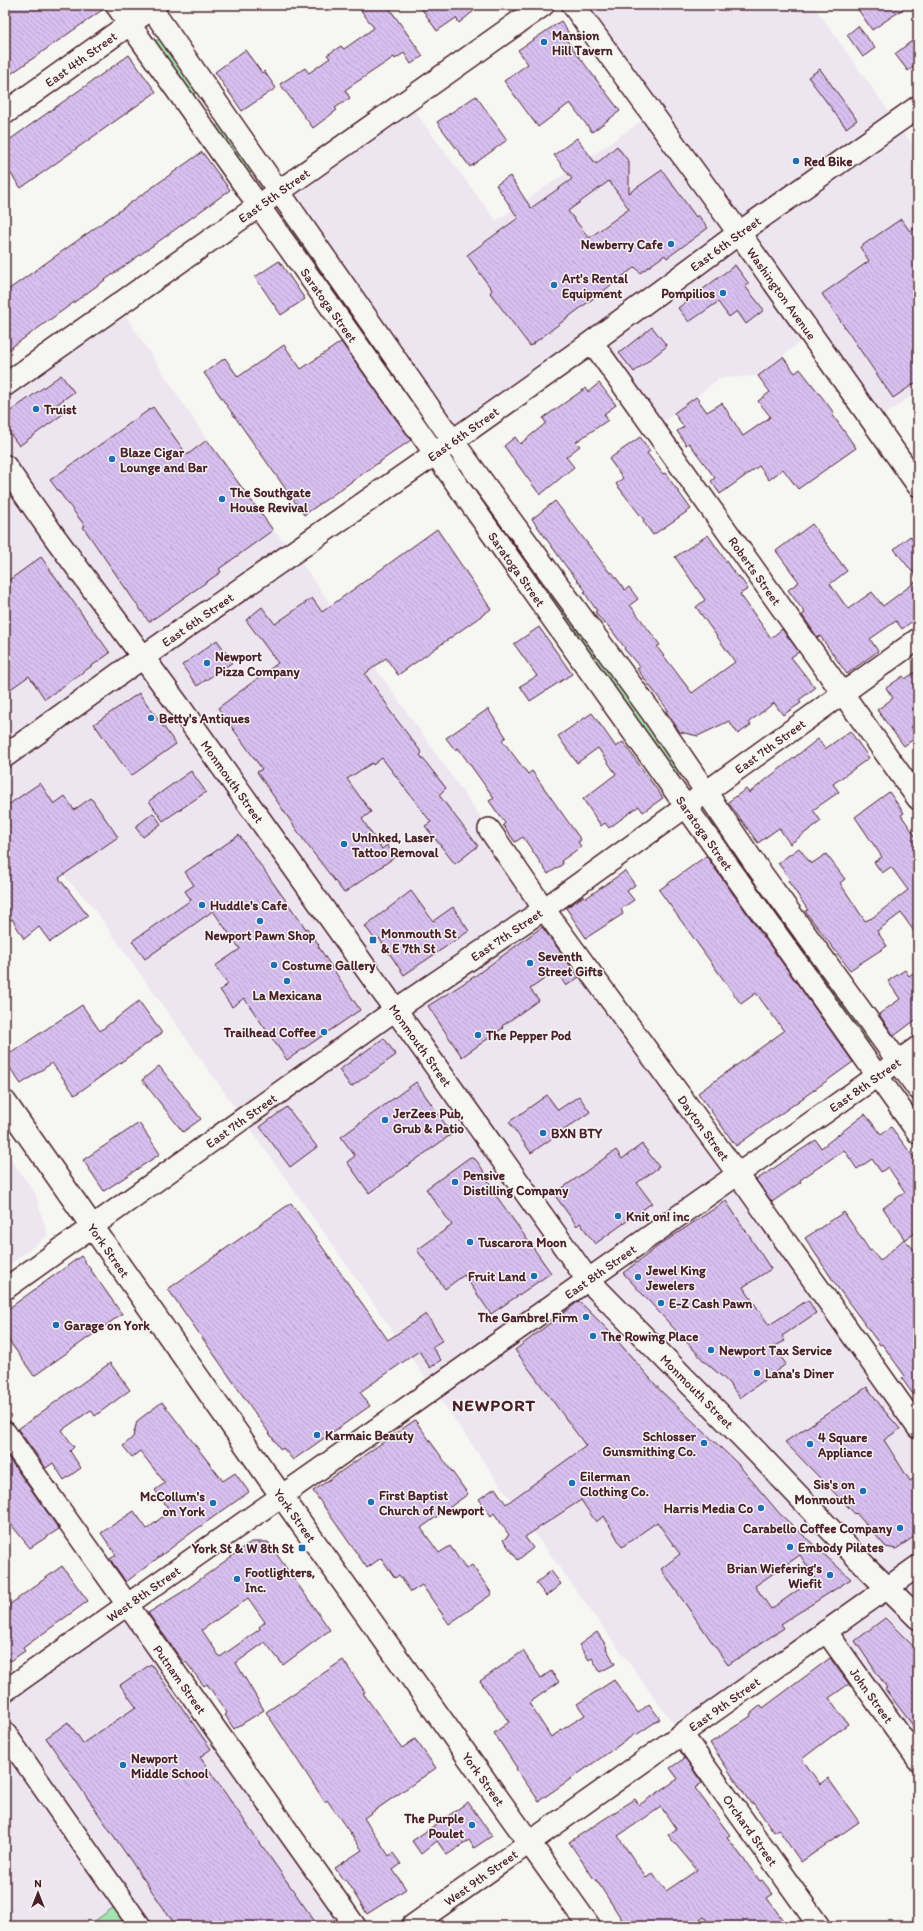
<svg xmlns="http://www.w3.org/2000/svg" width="923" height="1931" font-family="Itim,sans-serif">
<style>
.built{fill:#ede6f1}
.green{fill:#a3e5af;stroke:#76826d}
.building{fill:url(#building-back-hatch);stroke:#4a1f2b;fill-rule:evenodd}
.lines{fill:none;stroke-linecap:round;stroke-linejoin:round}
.street-casing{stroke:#4a1f2b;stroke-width:24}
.secondary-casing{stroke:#4a1f2b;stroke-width:25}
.primary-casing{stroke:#4a1f2b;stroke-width:25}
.street{stroke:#f6f6f2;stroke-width:21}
.secondary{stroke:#f6f6f2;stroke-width:22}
.primary{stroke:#f6f6f2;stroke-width:22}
.poi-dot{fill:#1f6fb2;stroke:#f6f6f2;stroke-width:1.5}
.labels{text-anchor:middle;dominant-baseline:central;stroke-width:3;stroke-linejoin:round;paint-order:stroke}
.poi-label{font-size:13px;font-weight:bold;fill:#4a1f2b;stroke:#f6f6f2;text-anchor:start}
.street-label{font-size:13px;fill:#4a1f2b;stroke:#f6f6f2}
.district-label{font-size:17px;font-weight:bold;letter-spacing:1px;fill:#4a1f2b;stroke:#f6f6f2}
</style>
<defs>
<pattern id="building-back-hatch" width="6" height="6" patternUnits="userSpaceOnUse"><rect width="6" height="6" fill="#d7bfef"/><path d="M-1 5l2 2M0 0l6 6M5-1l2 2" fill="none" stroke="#baa4cd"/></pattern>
</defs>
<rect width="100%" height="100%" fill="#f6f6f2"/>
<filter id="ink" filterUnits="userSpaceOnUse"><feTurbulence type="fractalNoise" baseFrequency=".025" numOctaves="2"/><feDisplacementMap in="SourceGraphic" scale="8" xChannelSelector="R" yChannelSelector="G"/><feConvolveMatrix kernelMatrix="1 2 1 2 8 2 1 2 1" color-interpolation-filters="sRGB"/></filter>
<g filter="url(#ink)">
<!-- built -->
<g class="built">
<polygon points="573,5 813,5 918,152 918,391 874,423 810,334 758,376 720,378 654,429 592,342 453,441 279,191 407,101 496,221 652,114"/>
<polygon points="125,315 207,440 273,530 294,552 489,829 918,1428 918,1760 826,1631 682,1734 669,1718 517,1509 325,1234 92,906 68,880 5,791 5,401"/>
<polygon points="5,1151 35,1193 48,1236 5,1268"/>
<polygon points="128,1603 355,1926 6,1926 5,1691"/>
</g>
<!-- green -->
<g class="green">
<polygon points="156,40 160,40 165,44 195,88 196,91 194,96 192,96 155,43"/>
<polygon points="218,125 222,126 252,171 251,173 247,173 215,127"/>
<polygon points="286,219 341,297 339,301 284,225 283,221"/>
<polygon points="462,467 645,719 681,773 681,775 676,775 459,470"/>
<polygon points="711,817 871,1040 871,1042 867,1043 862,1040 709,821"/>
<polygon points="114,1907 128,1926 88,1926"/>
</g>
<!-- building -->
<g class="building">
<polygon points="5,5 104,5 105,8 5,78"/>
<polygon points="357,5 387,5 423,56 411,64 404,53 395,59 394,57 345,90 350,98 335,108 337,110 313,128 280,84 305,68 309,73 330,58 327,55 341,46 344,49 374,28"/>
<polygon points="419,5 481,5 459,23 456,18 437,31"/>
<polygon points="855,5 909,5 872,30"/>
<polygon points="561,21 570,35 565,38 620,111 592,132 570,103 538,127 504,81 528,64 518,50"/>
<polygon points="858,26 875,48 863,57 847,35"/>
<polygon points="918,36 918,63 908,71 895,54"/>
<polygon points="245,50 262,73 264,71 276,88 242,111 215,72"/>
<polygon points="129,55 156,92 21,188 5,166 5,143"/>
<polygon points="820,69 857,120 846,128 808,77"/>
<polygon points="476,96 507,140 470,167 437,122"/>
<path d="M 577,138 L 596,164 L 617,146 L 629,162 L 629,193 L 662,170 L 696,217 L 698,215 L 708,228 L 667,258 L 665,255 L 640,273 L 635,267 L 530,346 L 490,293 L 492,290 L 467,255 L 518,218 L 496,185 L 510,176 L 531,208 L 572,179 L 554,155 ZM 609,181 L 629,209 L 589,238 L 568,211 Z"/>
<polygon points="202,152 230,190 5,352 5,292"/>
<polygon points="901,219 910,231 918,226 918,381 893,398 822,294 869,261 860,247"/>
<polygon points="279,261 305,299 281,315 255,277"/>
<polygon points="735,265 749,284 745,286 764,310 746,324 737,311 729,317 718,302 689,322 678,308"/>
<polygon points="652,327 667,346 634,372 619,353"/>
<polygon points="341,342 411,440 304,515 204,373 225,358 238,377 284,345 301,369"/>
<polygon points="783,357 795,373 800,369 825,401 834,413 832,414 856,448 798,489 783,469 769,480 759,466 720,494 711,481 715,478 689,443 686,445 677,431 684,427 674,413 696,397 707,412 722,403 743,436 769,418 770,416 758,401 770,392 758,376"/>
<polygon points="61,375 74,392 56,405 63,414 19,446 5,426 5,415"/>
<polygon points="599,383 616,405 604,414 608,420 576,442 580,446 566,457 574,467 540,495 504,446 515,437 520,444 546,423 543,418 586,388 588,392"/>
<polygon points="153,407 187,455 207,440 273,530 219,569 221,572 149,622 83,527 85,526 50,480"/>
<polygon points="640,437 650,451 647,453 663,474 665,473 691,509 653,535 643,521 644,520 616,484 623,478 609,459"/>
<polygon points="555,501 610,573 612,572 625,590 629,587 638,599 630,605 660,645 657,647 692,693 735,662 696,607 705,600 675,557 708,535 737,577 739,576 748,589 740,594 771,638 782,629 799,652 791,657 815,688 799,700 801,703 783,715 774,703 749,722 751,725 738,734 729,721 698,736 680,732 666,711 668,710 637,669 640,667 624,649 625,648 606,623 604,624 595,612 597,611 584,592 586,591 568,569 532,519"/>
<polygon points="812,524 847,571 830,584 848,609 872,592 883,606 918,580 918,617 902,629 896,621 870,639 878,651 847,674 820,636 818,638 802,615 805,613 788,590 799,582 776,551"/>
<polygon points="437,529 491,609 398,675 386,658 365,674 388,706 387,707 422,753 420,755 446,788 439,795 478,846 455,864 425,826 431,822 382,758 373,765 372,763 347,779 371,812 362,819 382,849 387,845 395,857 344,893 305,842 257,772 262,769 218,708 278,663 246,620 262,607 275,624 312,598 322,612"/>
<polygon points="910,536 918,546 918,579 894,549"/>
<polygon points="41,557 110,653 45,699 29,676 5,693 5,583"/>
<polygon points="539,627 572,674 530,701 520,686 537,676 514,644"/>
<polygon points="217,640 233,662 197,686 182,665"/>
<polygon points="918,670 918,722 911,727 918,736 904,746 877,710 893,698 886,688 903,676 905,679"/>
<polygon points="139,693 176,744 131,776 94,724"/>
<polygon points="488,709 506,737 502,740 528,774 532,771 581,840 578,842 581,847 561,861 563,864 548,874 523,837 515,842 503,825 505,823 489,801 494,798 458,748 455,750 446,738"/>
<polygon points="592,713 616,747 623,742 663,798 643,812 639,806 609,828 605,823 601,826 583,799 616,774 598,748 577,763 558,736"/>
<polygon points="850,731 869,758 833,784 839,792 813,810 821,821 790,844 779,828 758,843 728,802 746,789 749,793 818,739 825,749"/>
<polygon points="191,771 206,792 163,821 149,801"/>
<polygon points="40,783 54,804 65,796 74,810 91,798 118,837 59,878 88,916 50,942 39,927 24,939 12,919 5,923 5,807"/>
<polygon points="889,792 904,813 901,815 918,840 918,937 901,913 877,931 887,946 850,970 805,911 808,910 788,881 790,879 778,863 799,848 811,864 826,854 845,879 840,883 865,921 872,918 908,890 891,867 882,873 874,862 882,857 855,817"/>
<polygon points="153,813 161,824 143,837 135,827"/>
<polygon points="239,835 306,929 307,928 319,945 318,946 360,1010 287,1060 244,998 232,1007 220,990 228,984 215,966 240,949 213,911 145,959 132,941 191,900 185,891 194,885 185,872"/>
<polygon points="706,856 853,1062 736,1146 698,1093 784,1031 756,993 741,1004 659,890"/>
<polygon points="625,871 635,885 627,891 634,900 621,909 623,914 586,938 566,908 584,896 586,898"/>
<polygon points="411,891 433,921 453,907 469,931 404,975 379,938 376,941 365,926"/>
<polygon points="542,927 579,977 566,986 556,971 530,989 539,1000 502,1026 503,1028 462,1057 428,1006 472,978"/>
<polygon points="918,969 918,1018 894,1036 879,1014 900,999 888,981 905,970 909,976"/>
<polygon points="139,1001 162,1033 75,1095 52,1063 21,1084 5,1061 5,1057 82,1005 100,1031"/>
<polygon points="384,1038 396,1055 351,1087 339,1070"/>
<polygon points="159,1066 201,1119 183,1132 142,1080"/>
<polygon points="416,1082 452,1134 369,1193 347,1162 355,1156 341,1137"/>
<polygon points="547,1095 558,1110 579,1096 590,1112 531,1153 509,1122"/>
<polygon points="287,1107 317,1147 290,1167 260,1127"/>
<polygon points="865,1114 881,1134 891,1127 918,1163 918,1231 905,1240 883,1208 905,1192 888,1167 881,1172 872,1159 857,1169 844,1150 800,1180 801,1182 772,1202 756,1180 816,1140 821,1148"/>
<polygon points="139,1123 160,1154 104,1191 83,1160"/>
<polygon points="642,1144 659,1167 637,1183 652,1203 595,1244 580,1223 577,1226 554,1194 616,1150 622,1159"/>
<polygon points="470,1157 476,1160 483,1170 495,1194 551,1273 491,1314 464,1275 445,1289 417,1250 452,1225 426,1189"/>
<polygon points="726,1201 771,1269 743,1287 769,1325 808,1300 816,1313 782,1336 785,1341 773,1347 786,1364 740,1398 727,1381 704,1361 623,1273 661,1244"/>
<polygon points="291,1203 388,1340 426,1314 443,1340 432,1347 441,1360 430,1368 419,1351 360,1392 370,1406 293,1460 283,1448 281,1450 168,1289"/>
<polygon points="844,1212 870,1251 872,1250 880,1261 904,1239 918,1254 918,1401 902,1379 905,1376 882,1344 880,1345 838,1288 805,1238"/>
<polygon points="81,1256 122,1314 34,1376 5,1335 5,1311"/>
<path d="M 579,1301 L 609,1331 L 661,1391 L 737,1463 L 779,1513 L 851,1579 L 781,1624 L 784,1628 L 728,1665 L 661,1569 L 680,1554 L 657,1522 L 622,1547 L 604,1516 L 596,1522 L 581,1500 L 525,1537 L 533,1548 L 518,1560 L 503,1540 L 509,1535 L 494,1513 L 491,1516 L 479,1499 L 495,1488 L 506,1504 L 586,1446 L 515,1350 ZM 800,1555 L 815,1578 L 771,1609 L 755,1586 Z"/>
<polygon points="110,1363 130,1390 95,1416 91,1410 62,1430 74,1447 70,1451 81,1468 64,1480 53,1463 46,1468 18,1429"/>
<polygon points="867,1387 883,1409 900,1429 884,1440 910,1481 918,1475 918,1534 896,1549 886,1547 856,1513 855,1514 785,1442"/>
<polygon points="162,1402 223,1481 235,1473 249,1492 191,1533 126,1582 110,1559 116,1555 101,1533 134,1511 147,1529 170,1511 155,1490 165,1483 140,1451 132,1457 123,1446 133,1437 137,1421"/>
<polygon points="415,1420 468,1494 421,1528 439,1553 450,1546 466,1569 472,1565 492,1594 449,1624 422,1585 411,1592 399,1575 395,1578 381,1558 367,1568 313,1491"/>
<polygon points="5,1453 59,1529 30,1548 5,1517"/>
<path d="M 251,1542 L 268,1542 L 330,1630 L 283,1665 L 265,1642 L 236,1663 L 264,1710 L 234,1729 L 225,1715 L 227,1713 L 207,1684 L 204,1686 L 186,1662 L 184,1663 L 148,1613 L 187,1589 ZM 248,1598 L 265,1622 L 259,1627 L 260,1629 L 220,1657 L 202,1630 Z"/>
<polygon points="62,1566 88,1601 23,1648 25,1651 10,1661 5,1653 5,1608"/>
<polygon points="551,1571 561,1584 546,1596 536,1583"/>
<polygon points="885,1618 918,1651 918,1732 885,1689 887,1688 855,1641"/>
<polygon points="597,1632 607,1647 606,1648 615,1664 600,1672 592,1658 589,1660 579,1645"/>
<polygon points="523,1651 541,1678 551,1671 559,1682 529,1703 551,1737 585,1715 577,1704 614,1680 638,1713 649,1704 660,1719 636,1735 635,1734 539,1801 516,1769 517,1768 494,1733 509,1722 480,1681"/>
<polygon points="830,1658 849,1684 829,1698 848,1724 802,1759 820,1784 828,1778 859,1822 801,1862 778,1829 774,1832 753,1803 751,1804 710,1743 751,1716 750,1714 761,1705 763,1708"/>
<polygon points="343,1660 365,1692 363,1693 402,1748 415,1739 436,1768 364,1818 389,1856 393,1853 401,1864 393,1870 406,1889 367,1914 345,1879 343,1880 335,1868 362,1850 327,1800 325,1802 266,1712"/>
<polygon points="151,1664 211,1749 200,1757 318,1926 176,1926 46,1738 68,1722 83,1743 136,1707 120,1685"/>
<path d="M 685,1758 L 702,1783 L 695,1788 L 730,1835 L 727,1837 L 760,1881 L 762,1880 L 773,1894 L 767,1898 L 787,1926 L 711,1926 L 704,1917 L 692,1926 L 626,1926 L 595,1878 L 594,1879 L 569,1842 L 635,1799 L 639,1805 L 678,1779 L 670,1768 ZM 661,1807 L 676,1829 L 668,1835 L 697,1870 L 666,1891 L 653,1873 L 646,1878 L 618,1836 Z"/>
<polygon points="468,1802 492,1836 474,1848 469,1840 447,1855 437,1841 421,1854 412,1841"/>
</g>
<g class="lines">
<!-- street casing -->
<g class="street-casing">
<g id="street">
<path id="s1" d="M 116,5 L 918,1133"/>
<polyline points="149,5 453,441 652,713 760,871 918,1089"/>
<path id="s2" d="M 592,342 L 918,799"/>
<path id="s3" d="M 489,829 L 544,909 L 737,1173 L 918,1428"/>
<path id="s4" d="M 5,1289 L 395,1010 L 544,909 L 918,639"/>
<path id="s5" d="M 5,1432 L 355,1926"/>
<path id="s6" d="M 826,1631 L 918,1760"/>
<path id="s7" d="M 5,1691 L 918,1047"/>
<polyline points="5,1733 140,1926"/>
<path id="s8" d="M 682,1734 L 819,1926"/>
<path id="s9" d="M 412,1926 L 918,1566"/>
</g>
</g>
<!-- secondary casing -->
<g class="secondary-casing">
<g id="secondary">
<path id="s10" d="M 573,5 L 739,233 L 918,485"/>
<path id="s11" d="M 5,113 L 156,5"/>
<path id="s12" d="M 5,385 L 543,5"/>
<path id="s13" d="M 5,756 L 126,669 L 436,453 L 592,342 L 739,233 L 918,107"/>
</g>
</g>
<!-- primary casing -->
<g class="primary-casing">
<g id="primary">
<path id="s14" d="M 5,466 L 54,536 L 181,709 L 588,1280 L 752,1447 L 866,1567 L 918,1618"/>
<path id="s15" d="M 5,1102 L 268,1477 L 589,1926"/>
</g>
</g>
<!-- street -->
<use href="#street" class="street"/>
<!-- secondary -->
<use href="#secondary" class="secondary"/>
<!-- primary -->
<use href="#primary" class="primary"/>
</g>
</g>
<!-- markers -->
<g class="poi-dot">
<circle cx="544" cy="42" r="4"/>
<circle cx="796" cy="161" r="4"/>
<circle cx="671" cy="244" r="4"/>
<circle cx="554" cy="285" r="4"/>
<circle cx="723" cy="293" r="4"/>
<circle cx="36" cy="409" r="4"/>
<circle cx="112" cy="459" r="4"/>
<circle cx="222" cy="499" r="4"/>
<circle cx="207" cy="663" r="4"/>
<circle cx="151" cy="718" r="4"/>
<circle cx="344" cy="844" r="4"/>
<circle cx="202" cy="905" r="4"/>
<circle cx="260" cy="921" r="4"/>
<rect x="369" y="936" width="8" height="8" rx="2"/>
<circle cx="530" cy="963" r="4"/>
<circle cx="274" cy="965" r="4"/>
<circle cx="287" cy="981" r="4"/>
<circle cx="324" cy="1032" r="4"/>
<circle cx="478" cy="1035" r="4"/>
<circle cx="385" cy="1120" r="4"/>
<circle cx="543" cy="1133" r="4"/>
<circle cx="455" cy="1182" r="4"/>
<circle cx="618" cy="1216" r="4"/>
<circle cx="470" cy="1242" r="4"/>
<circle cx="534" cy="1276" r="4"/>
<circle cx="638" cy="1277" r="4"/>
<circle cx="661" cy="1303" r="4"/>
<circle cx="586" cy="1317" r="4"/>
<circle cx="56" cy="1325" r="4"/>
<circle cx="593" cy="1336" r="4"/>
<circle cx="711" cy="1350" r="4"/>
<circle cx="757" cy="1373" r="4"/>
<circle cx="317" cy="1435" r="4"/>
<circle cx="704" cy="1443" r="4"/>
<circle cx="810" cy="1444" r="4"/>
<circle cx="572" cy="1483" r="4"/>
<circle cx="863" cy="1491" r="4"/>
<circle cx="371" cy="1502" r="4"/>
<circle cx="213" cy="1503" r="4"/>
<circle cx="761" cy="1508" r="4"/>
<circle cx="900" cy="1528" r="4"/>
<circle cx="790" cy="1547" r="4"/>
<rect x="298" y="1544" width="8" height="8" rx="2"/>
<circle cx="830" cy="1575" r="4"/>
<circle cx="237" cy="1579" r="4"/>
<circle cx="123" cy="1765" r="4"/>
<circle cx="472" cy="1825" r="4"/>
</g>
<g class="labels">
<!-- poi labels -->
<g class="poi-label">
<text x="552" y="35">Mansion<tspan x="552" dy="15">Hill Tavern</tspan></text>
<text x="804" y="161">Red Bike</text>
<text x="663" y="244" text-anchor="end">Newberry Cafe</text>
<text x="562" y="278">Art's Rental<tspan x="562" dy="15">Equipment</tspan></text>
<text x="715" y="293" text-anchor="end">Pompilios</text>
<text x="44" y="409">Truist</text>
<text x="120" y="452">Blaze Cigar<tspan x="120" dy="15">Lounge and Bar</tspan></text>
<text x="230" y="492">The Southgate<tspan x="230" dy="15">House Revival</tspan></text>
<text x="215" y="656">Newport<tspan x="215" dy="15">Pizza Company</tspan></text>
<text x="159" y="718">Betty's Antiques</text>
<text x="352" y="837">UnInked, Laser<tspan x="352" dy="15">Tattoo Removal</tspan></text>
<text x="210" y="905">Huddle's Cafe</text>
<text x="381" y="933">Monmouth St<tspan x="381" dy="15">&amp; E 7th St</tspan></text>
<text x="260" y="935" text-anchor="middle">Newport Pawn Shop</text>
<text x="538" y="956">Seventh<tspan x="538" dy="15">Street Gifts</tspan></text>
<text x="282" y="965">Costume Gallery</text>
<text x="287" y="995" text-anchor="middle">La Mexicana</text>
<text x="316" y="1032" text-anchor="end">Trailhead Coffee</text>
<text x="486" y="1035">The Pepper Pod</text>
<text x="393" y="1113">JerZees Pub,<tspan x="393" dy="15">Grub &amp; Patio</tspan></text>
<text x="551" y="1133">BXN BTY</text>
<text x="463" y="1175">Pensive<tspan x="463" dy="15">Distilling Company</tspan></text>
<text x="626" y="1216">Knit on! inc</text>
<text x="478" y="1242">Tuscarora Moon</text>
<text x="646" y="1270">Jewel King<tspan x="646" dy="15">Jewelers</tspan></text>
<text x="526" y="1276" text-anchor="end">Fruit Land</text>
<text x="669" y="1303">E-Z Cash Pawn</text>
<text x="578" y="1317" text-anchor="end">The Gambrel Firm</text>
<text x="64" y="1325">Garage on York</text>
<text x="601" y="1336">The Rowing Place</text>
<text x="719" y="1350">Newport Tax Service</text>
<text x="765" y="1373">Lana's Diner</text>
<text x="325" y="1435">Karmaic Beauty</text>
<text x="696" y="1436" text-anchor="end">Schlosser<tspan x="696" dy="15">Gunsmithing Co.</tspan></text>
<text x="818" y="1437">4 Square<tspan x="818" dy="15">Appliance</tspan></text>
<text x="580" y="1476">Eilerman<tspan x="580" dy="15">Clothing Co.</tspan></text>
<text x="855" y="1484" text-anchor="end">Sis's on<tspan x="855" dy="15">Monmouth</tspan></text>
<text x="379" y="1495">First Baptist<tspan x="379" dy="15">Church of Newport</tspan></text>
<text x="205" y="1496" text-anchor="end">McCollum's<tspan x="205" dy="15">on York</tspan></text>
<text x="753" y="1508" text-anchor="end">Harris Media Co</text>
<text x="892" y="1528" text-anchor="end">Carabello Coffee Company</text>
<text x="798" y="1547">Embody Pilates</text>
<text x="294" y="1548" text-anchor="end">York St &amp; W 8th St</text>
<text x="822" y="1568" text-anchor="end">Brian Wiefering's<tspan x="822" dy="15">Wiefit</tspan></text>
<text x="245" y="1572">Footlighters,<tspan x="245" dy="15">Inc.</tspan></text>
<text x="131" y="1758">Newport<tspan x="131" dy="15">Middle School</tspan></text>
<text x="464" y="1818" text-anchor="end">The Purple<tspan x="464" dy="15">Poulet</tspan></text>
</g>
<!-- street labels -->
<g class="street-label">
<text stroke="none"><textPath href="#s11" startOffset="93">East 4th Street</textPath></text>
<text stroke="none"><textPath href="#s12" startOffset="329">East 5th Street</textPath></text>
<text stroke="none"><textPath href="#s13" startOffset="884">East 6th Street</textPath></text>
<text stroke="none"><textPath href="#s10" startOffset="356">Washington Avenue</textPath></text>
<text stroke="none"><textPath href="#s1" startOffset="368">Saratoga Street</textPath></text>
<text stroke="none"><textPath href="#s13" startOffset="560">East 6th Street</textPath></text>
<text stroke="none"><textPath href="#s1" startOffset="692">Saratoga Street</textPath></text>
<text stroke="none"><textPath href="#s2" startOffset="281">Roberts Street</textPath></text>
<text stroke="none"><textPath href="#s13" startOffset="236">East 6th Street</textPath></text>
<text stroke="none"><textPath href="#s4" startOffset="938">East 7th Street</textPath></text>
<text stroke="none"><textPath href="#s14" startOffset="389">Monmouth Street</textPath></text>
<text stroke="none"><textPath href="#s1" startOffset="1016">Saratoga Street</textPath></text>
<text stroke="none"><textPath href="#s4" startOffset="614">East 7th Street</textPath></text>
<text stroke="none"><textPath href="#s14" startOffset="713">Monmouth Street</textPath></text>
<text stroke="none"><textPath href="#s7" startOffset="1052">East 8th Street</textPath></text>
<text stroke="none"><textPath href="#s4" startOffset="290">East 7th Street</textPath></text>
<text stroke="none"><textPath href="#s3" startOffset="368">Dayton Street</textPath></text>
<text stroke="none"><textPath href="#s15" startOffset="181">York Street</textPath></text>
<text stroke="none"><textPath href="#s7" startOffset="728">East 8th Street</textPath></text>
<text stroke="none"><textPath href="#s14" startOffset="1157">Monmouth Street</textPath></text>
<text stroke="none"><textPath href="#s15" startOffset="505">York Street</textPath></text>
<text stroke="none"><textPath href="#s7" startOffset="169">West 8th Street</textPath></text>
<text stroke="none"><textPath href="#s5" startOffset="303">Putnam Street</textPath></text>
<text stroke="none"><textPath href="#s6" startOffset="79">John Street</textPath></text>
<text stroke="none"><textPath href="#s9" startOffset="383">East 9th Street</textPath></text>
<text stroke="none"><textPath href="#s15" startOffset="829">York Street</textPath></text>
<text stroke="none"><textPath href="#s8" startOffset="118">Orchard Street</textPath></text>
<text stroke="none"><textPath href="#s9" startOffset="84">West 9th Street</textPath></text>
</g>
<!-- district labels -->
<g class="district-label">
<text x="494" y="1405">NEWPORT</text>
</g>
</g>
<!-- margin -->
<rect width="923" height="1931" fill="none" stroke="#f6f6f2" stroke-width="20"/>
<rect x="10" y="10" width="903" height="1911" fill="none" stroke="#4a1f2b" stroke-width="1.5" filter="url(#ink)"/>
<!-- north arrow -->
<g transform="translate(38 1893)" stroke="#f6f6f2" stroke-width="3" paint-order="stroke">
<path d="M0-3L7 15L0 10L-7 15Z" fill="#4a1f2b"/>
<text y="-6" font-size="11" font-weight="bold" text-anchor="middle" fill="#4a1f2b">N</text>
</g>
</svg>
